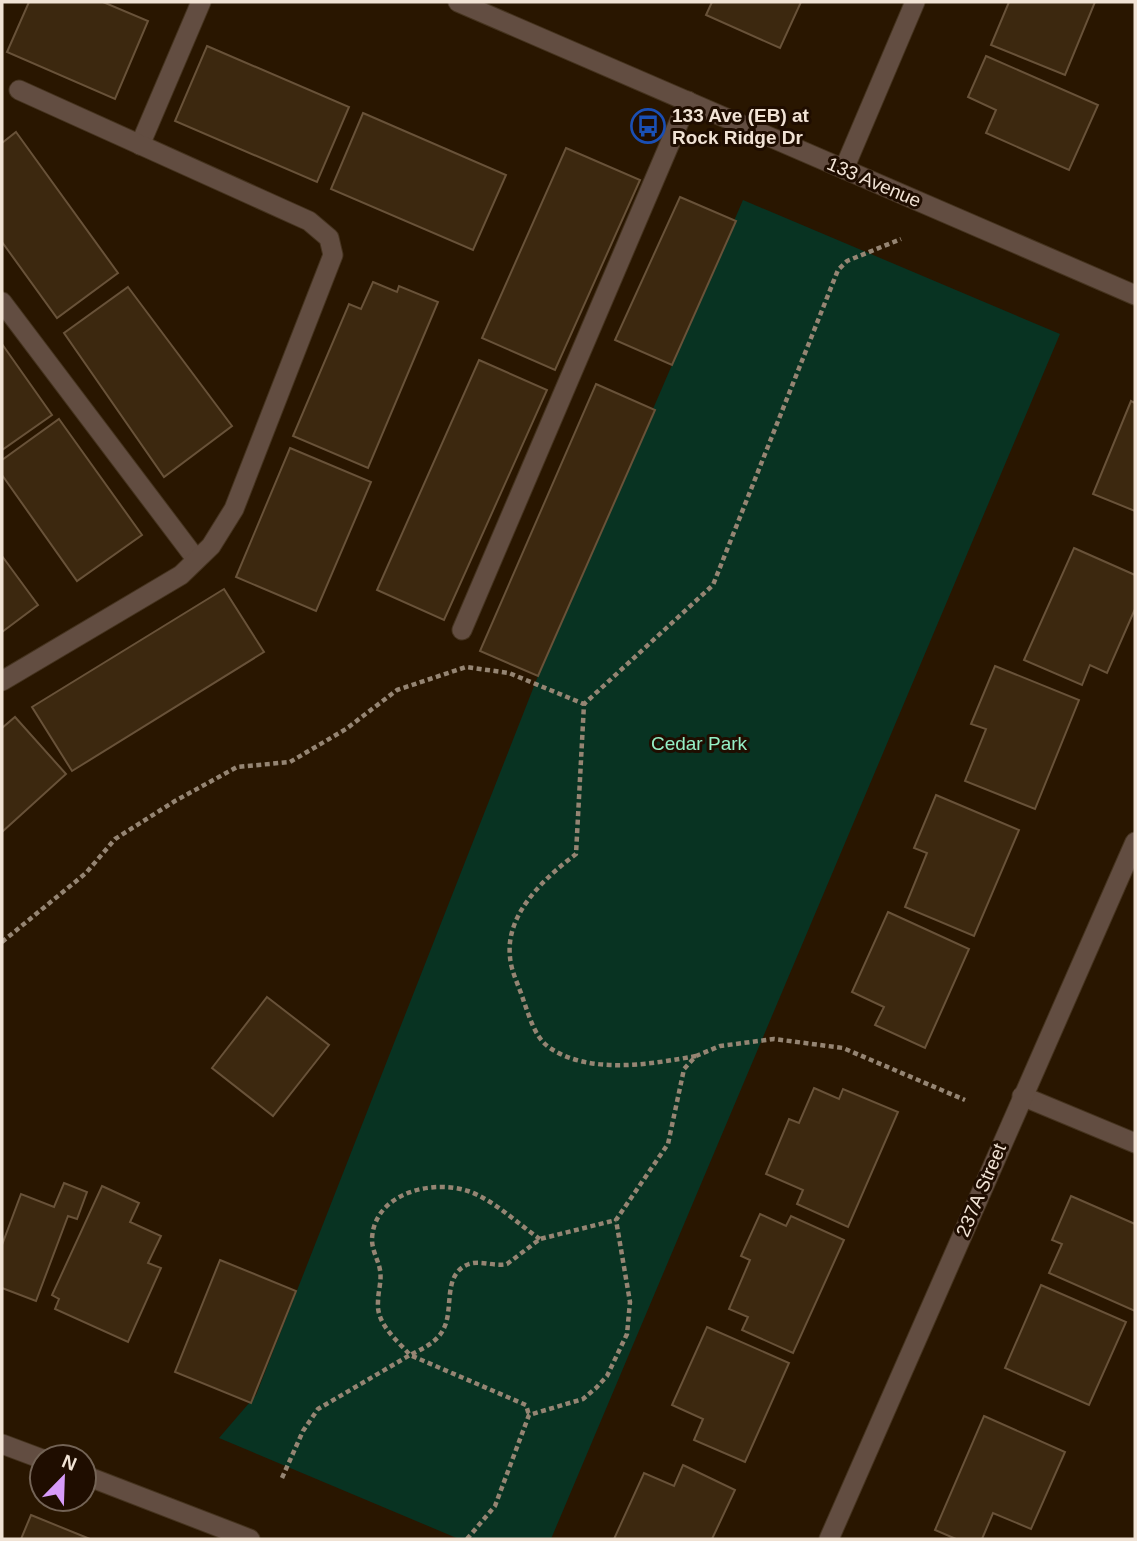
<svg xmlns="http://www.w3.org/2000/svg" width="1137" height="1541" font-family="Arial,sans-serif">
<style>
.green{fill:#083322}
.building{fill:#3c280f;stroke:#685239;stroke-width:2}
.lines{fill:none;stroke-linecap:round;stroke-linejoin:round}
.service-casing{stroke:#45331e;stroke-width:21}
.minor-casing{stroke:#45331e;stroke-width:21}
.tertiary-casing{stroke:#45331e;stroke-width:21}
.path{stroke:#958573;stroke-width:4.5;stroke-dasharray:5 3.5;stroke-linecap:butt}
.service{stroke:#624d41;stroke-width:19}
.minor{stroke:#624d41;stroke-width:19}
.tertiary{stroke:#624d41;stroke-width:19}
.labels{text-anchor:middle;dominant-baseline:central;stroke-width:6;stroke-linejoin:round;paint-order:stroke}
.poi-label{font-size:19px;font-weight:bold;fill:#f1e3d5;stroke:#1f0d00;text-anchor:start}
.street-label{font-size:19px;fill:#f1e3d5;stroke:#1f0d00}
.park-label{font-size:19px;fill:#95f0c6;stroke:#1f0d00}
</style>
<rect width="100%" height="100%" fill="#291600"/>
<!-- green -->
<polygon class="green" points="743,200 1060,334 551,1539 459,1539 219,1438 256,1395 538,676"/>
<!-- building -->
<g class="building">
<polygon points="29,2 103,2 148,21 115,99 7,52"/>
<polygon points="712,2 801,2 780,48 706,15"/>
<polygon points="1009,2 1095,2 1065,75 991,45"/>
<polygon points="207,46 349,107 317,182 175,121"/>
<polygon points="986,56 1098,105 1069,170 986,133 996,110 968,97"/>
<polygon points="363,113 506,175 473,250 331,189"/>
<polygon points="16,132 118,273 57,318 2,242 2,143"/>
<polygon points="566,148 640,180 555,370 482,338"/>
<polygon points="680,197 736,221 672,365 615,340"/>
<polygon points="373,282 397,292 399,286 438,302 368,468 293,436 349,304 361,309"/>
<polygon points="128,287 232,426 164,477 64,333"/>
<polygon points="2,344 52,415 2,450"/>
<polygon points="479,360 547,390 444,620 377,590"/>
<polygon points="596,384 655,410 538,676 480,651"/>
<polygon points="1131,401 1135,403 1135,511 1093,494"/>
<polygon points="59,419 142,535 77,581 2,475 2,460"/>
<polygon points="290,448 371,482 316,611 236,577"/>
<polygon points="1074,548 1135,575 1135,609 1107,673 1090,665 1082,685 1024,660"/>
<polygon points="2,556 38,605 2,632"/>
<polygon points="224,589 264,652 72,771 32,707"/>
<polygon points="995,666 1079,700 1035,809 965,781 986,729 971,724"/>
<polygon points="15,717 66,774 2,832 2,728"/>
<polygon points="936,795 1019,830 974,936 905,907 927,853 914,848"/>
<polygon points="888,912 969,949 925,1048 875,1025 884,1007 852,992"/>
<polygon points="267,997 329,1045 273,1116 212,1068"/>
<polygon points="814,1088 839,1099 843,1089 898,1112 848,1227 797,1204 803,1190 766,1174 789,1119 799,1123"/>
<polygon points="64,1183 87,1192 77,1219 68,1216 36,1301 2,1288 2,1245 21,1194 54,1207"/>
<polygon points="102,1186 139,1203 130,1222 161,1236 148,1263 161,1268 128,1342 55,1309 59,1299 52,1295"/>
<polygon points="1071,1196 1135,1224 1135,1311 1049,1273 1062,1244 1052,1240"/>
<polygon points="760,1214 786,1226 791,1216 844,1240 793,1353 742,1330 748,1317 729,1309 750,1260 741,1256"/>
<polygon points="220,1260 296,1291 251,1403 175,1372"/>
<polygon points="1041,1285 1126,1322 1089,1405 1005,1368"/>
<polygon points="707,1327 789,1363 745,1462 694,1440 703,1419 672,1405"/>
<polygon points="984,1416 1065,1452 1031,1529 993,1513 982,1539 956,1539 935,1530"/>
<polygon points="683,1465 735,1490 712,1539 614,1539 644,1473 674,1486"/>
<polygon points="31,1515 90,1539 21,1539"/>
</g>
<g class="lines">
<!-- service casing -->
<g class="service-casing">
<g id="service">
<polyline points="140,145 201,2"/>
<polyline points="2,302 196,559"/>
<polyline points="462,630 688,101"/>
<polyline points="2,681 181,575 211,546 234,509 333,255 329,238 309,221 19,90"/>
</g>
</g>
<!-- minor casing -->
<g class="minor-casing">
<g id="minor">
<polyline points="844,169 915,2"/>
<polyline points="1022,1096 1135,1143"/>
<polyline points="2,1444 42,1459"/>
<polyline points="84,1475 250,1539"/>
<polyline points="829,1539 1135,842"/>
</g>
</g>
<!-- tertiary casing -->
<g class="tertiary-casing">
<polyline id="tertiary" points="458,2 1135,295"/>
</g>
<!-- path -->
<g class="path">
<polyline points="2,942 86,873 115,839 175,801 237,767 290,762 346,729 397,690 466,667 509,673 584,704"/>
<path d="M 696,1056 C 652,1064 590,1075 550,1048 C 535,1038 530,1018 524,1002 C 520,988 511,972 510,957 C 505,913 546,877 576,854 L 584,704 L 713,585 L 838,270 L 847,261 L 901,239"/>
<path d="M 540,1239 C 518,1224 494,1200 468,1191 C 432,1179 374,1193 372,1239 C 372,1251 378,1259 380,1270 C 382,1281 378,1291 378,1302 C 376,1324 397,1340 410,1355 C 422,1349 438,1342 444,1328 C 454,1308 442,1274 469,1264 C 481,1260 495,1267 507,1264 L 540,1239 L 616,1220"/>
<polyline points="282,1478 303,1431 318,1409 410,1355 526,1405 529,1415"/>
<polyline points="467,1539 495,1506 529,1415 583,1399 596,1388 607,1376 627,1334 630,1302 616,1220 668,1144 684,1069 696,1056 720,1046 774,1039 843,1048 965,1100"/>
</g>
<!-- service -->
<use href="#service" class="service"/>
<!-- minor -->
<use href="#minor" class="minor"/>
<!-- tertiary -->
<use href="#tertiary" class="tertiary"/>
</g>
<!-- icons -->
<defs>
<g id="bus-ring" transform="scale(1.75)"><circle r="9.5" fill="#1f0d00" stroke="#1a4fb4" stroke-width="1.5"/><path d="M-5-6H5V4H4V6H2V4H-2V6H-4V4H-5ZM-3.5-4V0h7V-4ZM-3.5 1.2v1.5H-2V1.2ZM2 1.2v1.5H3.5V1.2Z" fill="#1a4fb4"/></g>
</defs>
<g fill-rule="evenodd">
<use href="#bus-ring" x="648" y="126"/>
</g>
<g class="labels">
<!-- poi labels -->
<g class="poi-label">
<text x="672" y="115">133 Ave (EB) at<tspan x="672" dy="22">Rock Ridge Dr</tspan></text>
</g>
<!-- street labels -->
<g class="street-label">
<text transform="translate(874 182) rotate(23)">133 Avenue</text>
<text transform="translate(981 1190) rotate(-67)">237A Street</text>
</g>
<!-- park labels -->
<g class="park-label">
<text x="699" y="743">Cedar Park</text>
</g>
</g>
<!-- border -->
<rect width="1137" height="1541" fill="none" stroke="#f1e3d5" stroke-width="7"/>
<!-- north arrow -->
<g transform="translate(63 1478) rotate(23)"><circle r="33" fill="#1f0d00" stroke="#736355" stroke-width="2"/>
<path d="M0-5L12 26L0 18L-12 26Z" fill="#d79bf9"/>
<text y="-10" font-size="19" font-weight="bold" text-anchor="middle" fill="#f1e3d5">N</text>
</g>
</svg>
